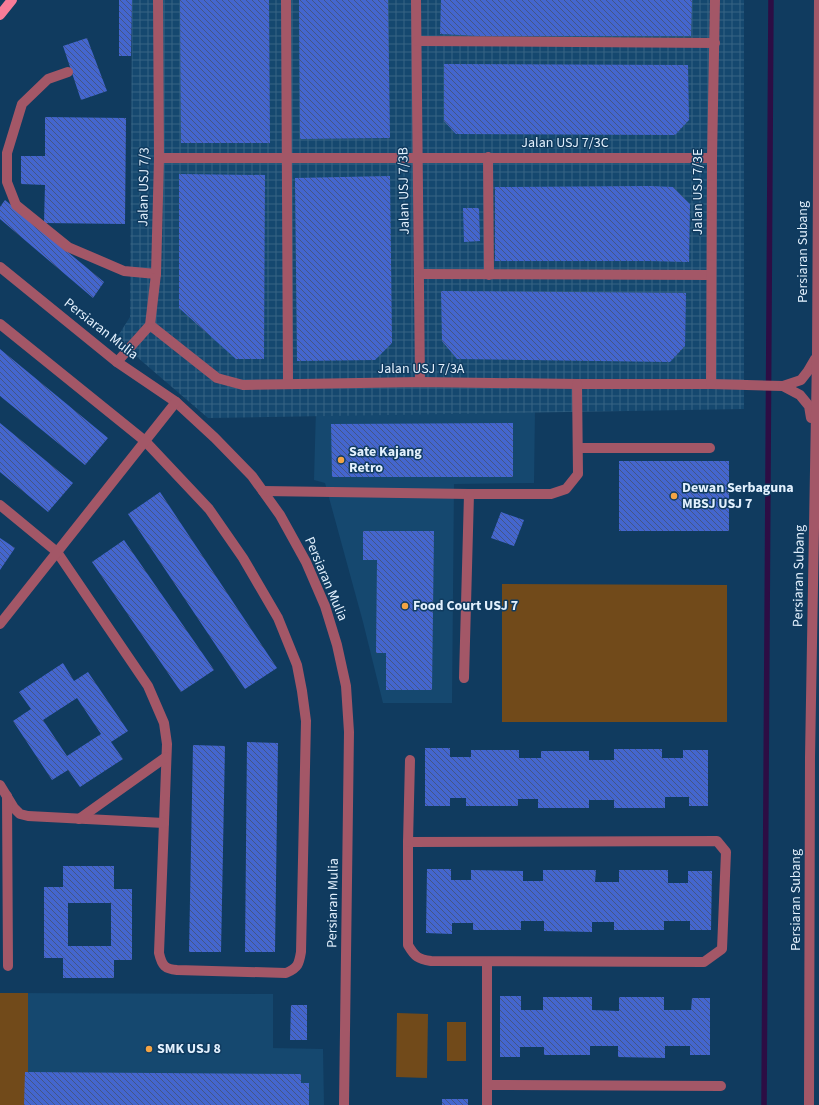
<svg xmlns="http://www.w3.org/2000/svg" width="819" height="1105" font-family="'Source Sans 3',sans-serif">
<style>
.built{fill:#15486f}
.industrial{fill:url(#industrial-grid)}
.grass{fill:#714a1a}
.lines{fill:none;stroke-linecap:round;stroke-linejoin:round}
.stream{stroke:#2d0d44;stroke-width:5.5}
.building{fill:url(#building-back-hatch);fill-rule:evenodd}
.minor{stroke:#a35767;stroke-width:10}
.major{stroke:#f87c98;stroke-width:10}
.poi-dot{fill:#f4a444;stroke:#103b5f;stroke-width:1.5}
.labels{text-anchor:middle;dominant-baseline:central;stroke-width:3;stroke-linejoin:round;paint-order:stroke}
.street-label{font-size:14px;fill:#e2f0fd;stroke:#103b5f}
.poi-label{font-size:14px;font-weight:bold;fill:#e2f0fd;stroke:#103b5f;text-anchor:start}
</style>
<defs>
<pattern id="industrial-grid" width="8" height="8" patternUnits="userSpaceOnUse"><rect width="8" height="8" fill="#15486f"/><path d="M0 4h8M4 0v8" fill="none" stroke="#376384"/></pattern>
<pattern id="building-back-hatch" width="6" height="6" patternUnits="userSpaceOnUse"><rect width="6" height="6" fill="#4466ce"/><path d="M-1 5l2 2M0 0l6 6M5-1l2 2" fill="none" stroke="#445686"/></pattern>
</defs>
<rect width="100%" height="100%" fill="#103b5f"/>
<!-- built -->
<g class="built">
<polygon points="316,408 535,408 534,483 454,484 452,703 383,703 363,622 325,483 314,480"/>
<polygon points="0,993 273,994 273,1048 323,1049 324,1105 0,1105"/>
</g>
<!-- industrial -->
<polygon class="industrial" points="132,0 744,0 744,409 208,418 116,339 130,317"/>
<!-- grass -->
<g class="grass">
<polygon points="502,584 727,585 727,722 502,722"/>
<rect x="0" y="993" width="28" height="112"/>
<polygon points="397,1013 428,1014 427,1078 396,1077"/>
<rect x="447" y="1022" width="19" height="39"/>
</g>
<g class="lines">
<!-- stream -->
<polyline class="stream" points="764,1105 771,0"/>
</g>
<!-- building -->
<g class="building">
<polygon points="119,0 132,0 131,56 119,56"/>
<polygon points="180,0 269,0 270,143 181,143"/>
<polygon points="299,0 388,0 390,138 300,139"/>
<polygon points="441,0 692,0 691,36 480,36 440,34"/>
<polygon points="87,38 107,91 81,100 63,46"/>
<polygon points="444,64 688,65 689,120 675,135 456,134 444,121"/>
<polygon points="45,117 126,118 125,224 44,223 45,185 21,184 21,156 45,156"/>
<polygon points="179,174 265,175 264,359 236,359 179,308"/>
<polygon points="390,176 392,343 375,360 297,361 295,178"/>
<polygon points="650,186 673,187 690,204 689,262 650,261 495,261 495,187"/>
<polygon points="5,200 104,282 93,298 0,219 0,207"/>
<polygon points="463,208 479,208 480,241 464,242"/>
<polygon points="441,291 686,293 685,346 670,362 457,359 442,341"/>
<polygon points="0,349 108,438 85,465 0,396"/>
<polygon points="0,423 73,483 48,512 0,472"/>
<polygon points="513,423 513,477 332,477 331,424"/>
<rect x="619" y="461" width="110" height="70"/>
<polygon points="160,492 277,668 245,689 128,514"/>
<polygon points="501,512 524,520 514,546 491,538"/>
<polygon points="363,531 434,531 432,690 386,690 386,653 376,653 377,560 363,560"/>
<polygon points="0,538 15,548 0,570"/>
<polygon points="124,540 214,670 181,692 92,562"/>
<path d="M 63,663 L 74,681 L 88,672 L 128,731 L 111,742 L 123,759 L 80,787 L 68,770 L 52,780 L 13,721 L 31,709 L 19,692 ZM 77,698 L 101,734 L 67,756 L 43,720 Z"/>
<polygon points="247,742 278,743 275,952 245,952"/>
<polygon points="193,745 225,746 221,952 189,952"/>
<polygon points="425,748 450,748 450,757 471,757 471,750 519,750 519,758 541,758 541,751 589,751 589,760 614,760 614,749 662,749 662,758 683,758 683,750 708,750 708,806 689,806 689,797 665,797 665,808 614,808 614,800 589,800 589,808 538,808 538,799 518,799 518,806 466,806 466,798 450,798 450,806 425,806"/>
<path d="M 63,866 L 114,866 L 114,889 L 132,889 L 132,960 L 114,960 L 114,978 L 63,978 L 63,958 L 44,958 L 44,887 L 63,887 ZM 68,903 L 111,903 L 111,946 L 68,946 Z"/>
<polygon points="427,869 451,869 451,880 471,880 471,870 523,871 523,881 543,881 543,870 596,870 595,882 619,882 619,870 668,870 668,883 688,883 688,871 712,871 711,930 690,930 690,921 664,921 664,930 614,930 614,922 592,922 592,932 544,931 544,921 521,921 521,930 473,930 473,923 452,923 452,934 426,933"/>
<polygon points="500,996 521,996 521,1010 543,1010 543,997 592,997 592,1010 619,1011 619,997 664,997 664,1010 691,1010 692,998 710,998 710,1055 690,1055 690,1046 665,1046 665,1058 618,1057 618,1046 590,1046 590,1055 544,1055 544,1047 520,1047 520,1057 500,1057"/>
<polygon points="291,1005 307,1005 307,1040 290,1040"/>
<polygon points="25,1072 301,1074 301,1083 309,1083 309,1105 24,1105"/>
<rect x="442" y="1099" width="26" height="6"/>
</g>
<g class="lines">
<!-- minor -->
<g class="minor">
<polyline points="286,0 288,384"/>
<polyline points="416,0 420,382"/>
<polyline points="417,41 715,43"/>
<polyline points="68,72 48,79 22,104 7,153 7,182 16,205 68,247 124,271 156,274"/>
<polyline points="488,157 489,275"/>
<polyline points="159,158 712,158"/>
<polyline points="0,267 117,362 176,402 215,438 252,476 280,515 306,562 325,606 337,645 346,686 349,732 344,1105"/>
<polyline points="419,274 711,275"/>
<path d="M 0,324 L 145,441 L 209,509 L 243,558 L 278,618 L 297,665 L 302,691 L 306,721 L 301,952 C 299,964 298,968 286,973 L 177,970 C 165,969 162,966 159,953 L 167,744 L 164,723 L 148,686 L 57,552 L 0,505"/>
<polyline points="150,325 217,378 243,385 420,382 577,384 711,384 783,386 801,380 808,371 815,359"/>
<polyline points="117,362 150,325 156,274 159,158 158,0"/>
<polyline points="711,384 712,158 715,0"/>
<polyline points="783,386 800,395 809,406 811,418"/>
<polyline points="578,448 710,448"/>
<polyline points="263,491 469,494 551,494 566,489 578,474 577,384"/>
<polyline points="0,624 176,402"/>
<polyline points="464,678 469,494"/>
<polyline points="0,785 14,808 20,814 28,816 164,823"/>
<polyline points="7,796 8,966"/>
<polyline points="79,819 166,757"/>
<path d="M 717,841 L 726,852 L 722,949 L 704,962 L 431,961 C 418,959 415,957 408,945 L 408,842 Z"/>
<polyline points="408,842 410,760"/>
<polyline points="487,962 487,1105"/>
<polyline points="487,1085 721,1086"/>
<polyline points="809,1105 810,757 817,356 819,0"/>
</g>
<!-- major -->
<polyline class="major" points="0,15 12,0"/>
</g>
<!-- markers -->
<g class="poi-dot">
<circle cx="341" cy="460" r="4"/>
<circle cx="674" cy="496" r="4"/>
<circle cx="405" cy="606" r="4"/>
<circle cx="149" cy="1049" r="4"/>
</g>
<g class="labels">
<!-- street labels -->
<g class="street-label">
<text x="565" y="143">Jalan USJ 7/3C</text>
<text transform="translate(144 187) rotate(-89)">Jalan USJ 7/3</text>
<text transform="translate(404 191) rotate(-91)">Jalan USJ 7/3B</text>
<text transform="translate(698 192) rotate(-90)">Jalan USJ 7/3E</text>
<text transform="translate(803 252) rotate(-90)">Persiaran Subang</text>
<text transform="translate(101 329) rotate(38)">Persiaran Mulia</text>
<text x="421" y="369">Jalan USJ 7/3A</text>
<text transform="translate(799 576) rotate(-89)">Persiaran Subang</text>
<text transform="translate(326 579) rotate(67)">Persiaran Mulia</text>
<text transform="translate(796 900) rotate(-90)">Persiaran Subang</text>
<text transform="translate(333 903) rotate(-89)">Persiaran Mulia</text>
</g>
<!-- poi labels -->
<g class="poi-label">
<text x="349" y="452">Sate Kajang<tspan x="349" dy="16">Retro</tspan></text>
<text x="682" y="488">Dewan Serbaguna<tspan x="682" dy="16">MBSJ USJ 7</tspan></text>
<text x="413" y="606">Food Court USJ 7</text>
<text x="157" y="1049">SMK USJ 8</text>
</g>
</g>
</svg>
